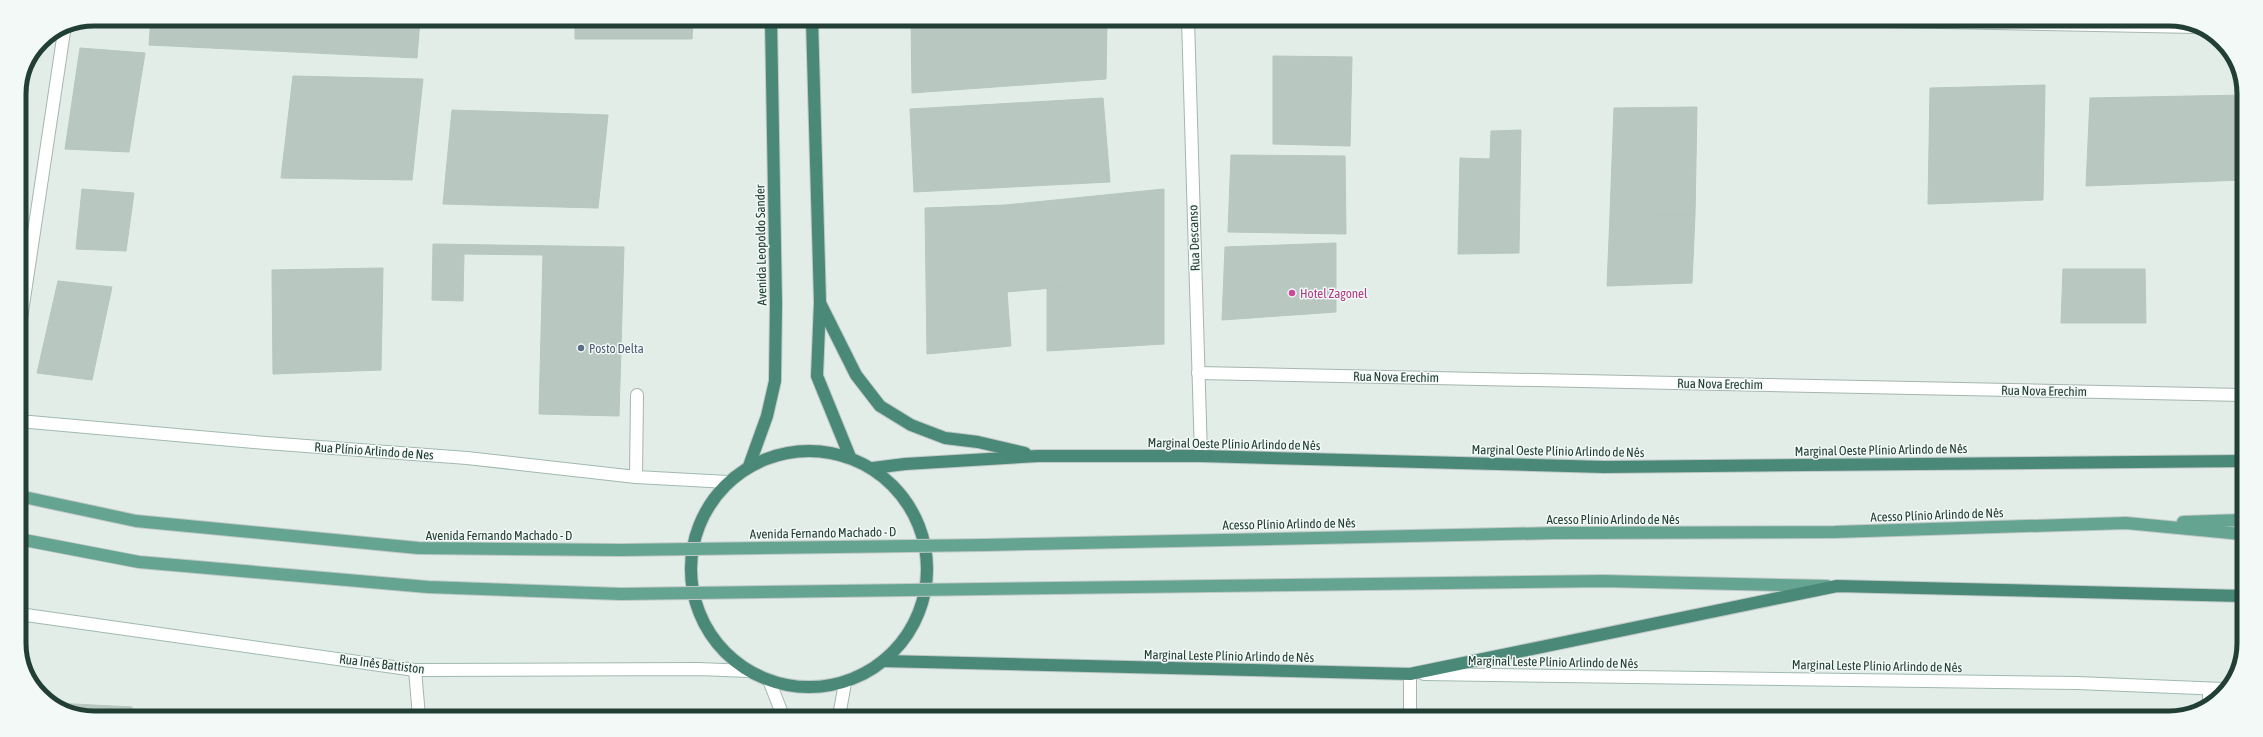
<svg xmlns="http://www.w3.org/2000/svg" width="2263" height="737" font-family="'Asap Condensed',sans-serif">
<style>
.building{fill:#b8c8c1;stroke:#b5c7bf}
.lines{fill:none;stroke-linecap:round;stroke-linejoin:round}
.service-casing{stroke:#a5b5af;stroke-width:14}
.minor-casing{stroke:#a5b5af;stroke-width:14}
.tertiary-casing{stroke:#a5b5af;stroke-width:14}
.secondary-casing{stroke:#a0b9b0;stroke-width:14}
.primary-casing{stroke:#c1c9c7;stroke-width:14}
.trunk-casing{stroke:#c1c9c7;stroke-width:14}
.service{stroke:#fff;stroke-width:12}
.minor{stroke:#fff;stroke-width:12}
.tertiary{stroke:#fff;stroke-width:12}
.secondary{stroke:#fff;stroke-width:12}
.primary{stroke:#66a492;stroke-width:12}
.trunk{stroke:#4a8878;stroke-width:12}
.primary-bridge-casing{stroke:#c1c9c7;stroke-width:14;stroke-linecap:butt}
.primary-bridge{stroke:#66a492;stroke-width:12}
.hotel-dot{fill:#d1479c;stroke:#f3f9f6;stroke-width:1.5}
.service-dot{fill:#5c6f8a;stroke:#f3f9f6;stroke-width:1.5}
.labels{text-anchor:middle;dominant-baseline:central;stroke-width:3;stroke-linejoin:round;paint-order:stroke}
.street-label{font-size:13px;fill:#223f36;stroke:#f3f9f6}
.hotel-label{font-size:13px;fill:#b23c85;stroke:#f3f9f6;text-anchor:start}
.service-label{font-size:13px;fill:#4e5e75;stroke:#f3f9f6;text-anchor:start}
.rim{fill:none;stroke:#223f36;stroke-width:5}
</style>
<rect width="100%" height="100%" fill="#e2ede8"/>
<!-- building -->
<g class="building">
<polygon points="151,19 420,19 417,58 149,45"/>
<polygon points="575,20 693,20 692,39 575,39"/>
<polygon points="911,20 1107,20 1106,79 912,93"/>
<polygon points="80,48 145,53 129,152 65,149"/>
<polygon points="1273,56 1352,57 1350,146 1273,144"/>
<polygon points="293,76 423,79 412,180 281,178"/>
<polygon points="2045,85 2043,200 1928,204 1930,88"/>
<polygon points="2244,95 2243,180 2086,186 2090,98"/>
<polygon points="1103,98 1110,182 914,192 910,109"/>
<polygon points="1697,107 1695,215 1610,214 1614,108"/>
<polygon points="452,110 608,115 598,208 443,204"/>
<polygon points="1521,130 1519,253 1458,254 1460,158 1490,159 1491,131"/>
<polygon points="1231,155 1345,156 1346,234 1228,232"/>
<polygon points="82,189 134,193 126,251 76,249"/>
<polygon points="1164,189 1164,278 1007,292 1005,205"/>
<polygon points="1005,205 1007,292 1011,346 927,354 925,208"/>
<polygon points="1610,214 1695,215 1692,283 1607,286"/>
<polygon points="1336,243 1336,312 1222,320 1225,247"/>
<polygon points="433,244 624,247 619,416 539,414 543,255 464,254 463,301 432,300"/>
<polygon points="383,268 381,370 273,374 272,270"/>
<polygon points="2063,269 2145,269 2146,323 2061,323"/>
<polygon points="1164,278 1164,344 1047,351 1047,288"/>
<polygon points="58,281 112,287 92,380 37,373"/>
<polygon points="55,703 132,707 132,715 75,715"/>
<polygon points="170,712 216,716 170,715"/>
</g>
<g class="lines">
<!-- service casing -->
<g class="service-casing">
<g id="service">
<polyline points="19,332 65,25"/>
<polyline points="636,477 637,395"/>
<polyline points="415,670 419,716"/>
<polyline points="2209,704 2209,689"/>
<polyline points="1410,717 1410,674"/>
</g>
</g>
<!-- minor casing -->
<g class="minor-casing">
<g id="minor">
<polyline points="1188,20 1201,456"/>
<polyline points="1888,21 2196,27"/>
<polyline points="1198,373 2243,395"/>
</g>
</g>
<!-- tertiary casing -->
<g class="tertiary-casing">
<g id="tertiary">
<polyline points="769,680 783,716"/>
<polyline points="839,716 845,683"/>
</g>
</g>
<!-- secondary casing -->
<g class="secondary-casing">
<g id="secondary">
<polyline points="19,421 266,443 467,458 636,477 728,482"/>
<polyline points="19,614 415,670 698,669 749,671"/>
<polyline points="1424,674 2077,683 2223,689"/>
</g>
</g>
<!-- primary casing -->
<g class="primary-casing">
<g id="primary">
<polyline points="19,496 136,521 418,548 621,550"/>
<polyline points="2183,522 2242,520"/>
<polyline points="19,539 139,562 428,587 621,594"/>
<polyline points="984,545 1555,533 1834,532 2126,523 2242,534"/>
<polyline points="984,589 1603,581 1827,586"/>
</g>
</g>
<!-- trunk casing -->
<g class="trunk-casing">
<g id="trunk">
<polyline points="812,20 820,302 817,376 850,457"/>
<polyline points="820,303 856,375 880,406 911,425 945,438 978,442 1025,453"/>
<circle cx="809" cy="569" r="118"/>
<polyline points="749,466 767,416 775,381 776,304 771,20"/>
<polyline points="873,468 905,464 1038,456 1201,456 1604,467 2242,461"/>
<polyline points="883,661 1410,674 1837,586 2242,596"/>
</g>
</g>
<!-- service -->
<use href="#service" class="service"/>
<!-- minor -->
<use href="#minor" class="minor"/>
<!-- tertiary -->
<use href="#tertiary" class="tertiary"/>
<!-- secondary -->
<use href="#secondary" class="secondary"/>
<!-- primary -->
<use href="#primary" class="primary"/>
<!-- trunk -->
<use href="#trunk" class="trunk"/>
<!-- primary-bridge casing -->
<g class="primary-bridge-casing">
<g id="primary-bridge">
<polyline points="621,550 984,545"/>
<polyline points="621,594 984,589"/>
</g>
</g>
<!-- primary-bridge -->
<use href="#primary-bridge" class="primary-bridge"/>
</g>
<!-- markers -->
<circle class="hotel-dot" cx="1292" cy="293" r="4"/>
<circle class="service-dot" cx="581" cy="348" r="4"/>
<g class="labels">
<!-- street labels -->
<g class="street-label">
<text transform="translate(1194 238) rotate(-92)">Rua Descanso</text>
<text transform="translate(761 245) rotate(-91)">Avenida Leopoldo Sander</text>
<text transform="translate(1396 377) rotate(1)">Rua Nova Erechim</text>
<text transform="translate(1720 384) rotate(1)">Rua Nova Erechim</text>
<text transform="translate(2044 391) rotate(1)">Rua Nova Erechim</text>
<text transform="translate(1234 444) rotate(1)">Marginal Oeste Plínio Arlindo de Nês</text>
<text transform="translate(1881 450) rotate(-1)">Marginal Oeste Plínio Arlindo de Nês</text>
<text transform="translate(374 451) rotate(4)">Rua Plínio Arlindo de Nes</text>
<text transform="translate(1558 451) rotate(1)">Marginal Oeste Plínio Arlindo de Nês</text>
<text transform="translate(1937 515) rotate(-2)">Acesso Plínio Arlindo de Nês</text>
<text x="1613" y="519">Acesso Plínio Arlindo de Nês</text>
<text transform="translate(1289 524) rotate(-1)">Acesso Plínio Arlindo de Nês</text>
<text transform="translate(823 533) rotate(-1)">Avenida Fernando Machado - D</text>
<text x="499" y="535">Avenida Fernando Machado - D</text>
<text transform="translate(1229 656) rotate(1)">Marginal Leste Plínio Arlindo de Nês</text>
<text transform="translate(1553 662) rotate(1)">Marginal Leste Plínio Arlindo de Nês</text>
<text transform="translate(382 664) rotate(7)">Rua Inês Battiston</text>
<text transform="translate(1877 666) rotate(1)">Marginal Leste Plínio Arlindo de Nês</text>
</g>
<!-- hotel labels -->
<g class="hotel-label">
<text x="1300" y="293">Hotel Zagonel</text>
</g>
<!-- service labels -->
<g class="service-label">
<text x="589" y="348">Posto Delta</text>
</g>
</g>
<!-- crop -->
<path d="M0 0H2263V737H0ZM94 26H2169A68 68 0 0 1 2237 94V643A68 68 0 0 1 2169 711H94A68 68 0 0 1 26 643V94A68 68 0 0 1 94 26Z" fill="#f3f9f6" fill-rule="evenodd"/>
<path class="rim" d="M94 26H2169A68 68 0 0 1 2237 94V643A68 68 0 0 1 2169 711H94A68 68 0 0 1 26 643V94A68 68 0 0 1 94 26Z"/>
</svg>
